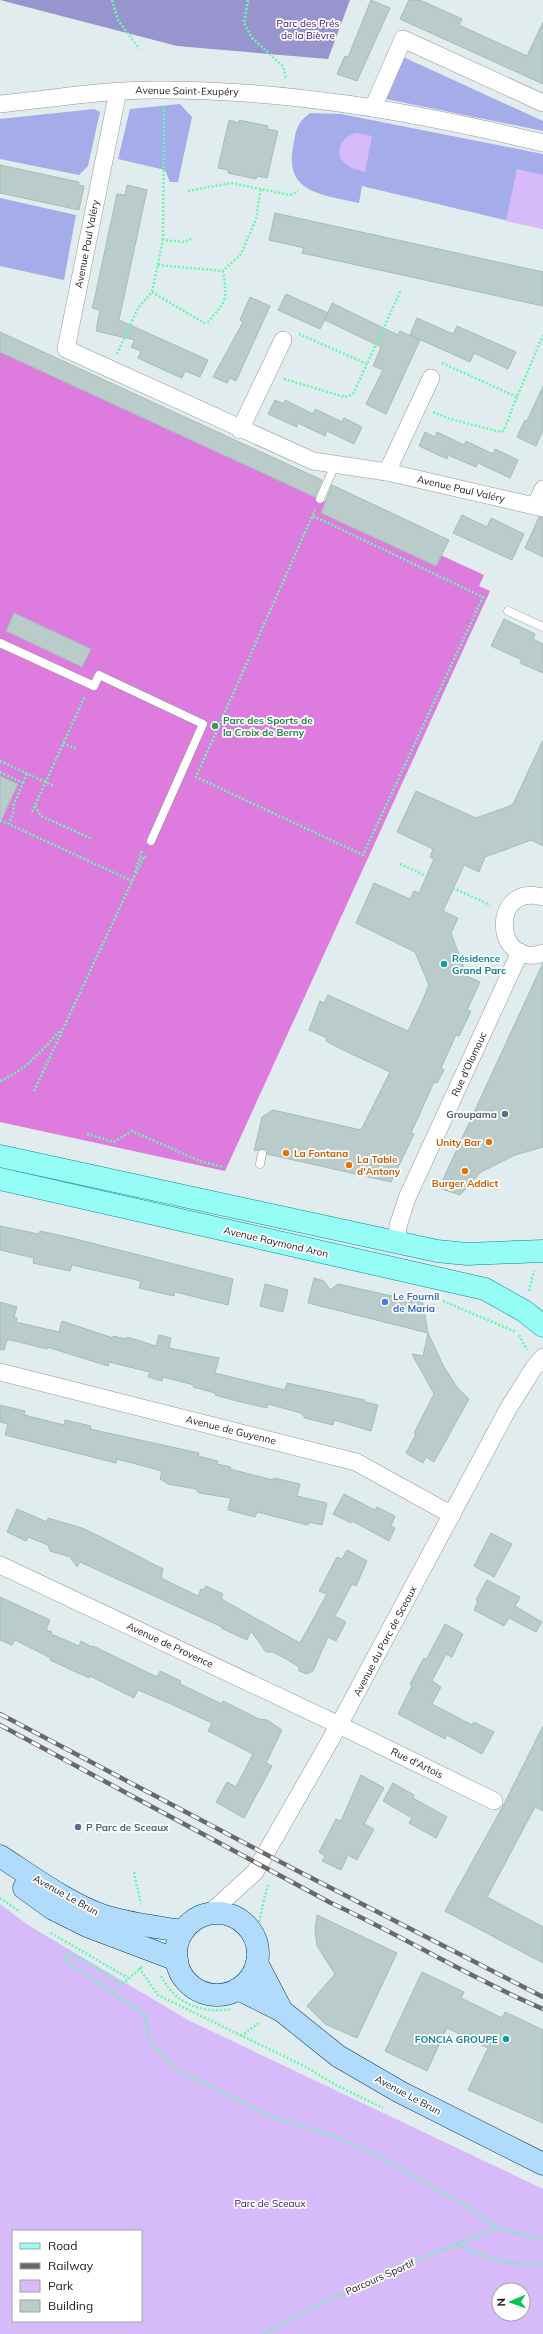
<svg xmlns="http://www.w3.org/2000/svg" width="543" height="2334" font-family="Mulish,sans-serif">
<style>
.grass{fill:#a4ace9}
.forest{fill:#9894cd}
.park{fill:#d7baf9;fill-rule:evenodd}
.pitch{fill:#dd7cde}
.building{fill:#b9ccc9;stroke:#a2beb9}
.lines{fill:none;stroke-linecap:round;stroke-linejoin:round}
.service-casing{stroke:#959595;stroke-width:9}
.minor-casing{stroke:#959595;stroke-width:18}
.secondary-casing{stroke:#043c70;stroke-width:23}
.primary-casing{stroke:#008b91;stroke-width:23}
.path{stroke:#63fbab;stroke-width:2.5;stroke-dasharray:2 2;stroke-linecap:butt}
.service{stroke:#fff;stroke-width:8}
.minor{stroke:#fff;stroke-width:17}
.secondary{stroke:#b1dbfa;stroke-width:22}
.primary{stroke:#95fcf6;stroke-width:22}
.rail-casing{stroke:#696969;stroke-width:4.5}
.rail{stroke:#fff;stroke-width:3;stroke-dasharray:9;stroke-linecap:butt}
.leisure-dot{fill:#2e9e5b;stroke:#fff;stroke-width:1.5}
.culture-dot{fill:#0f9aa8;stroke:#fff;stroke-width:1.5}
.service-dot{fill:#5c6f8a;stroke:#fff;stroke-width:1.5}
.food-dot{fill:#e8710a;stroke:#fff;stroke-width:1.5}
.shop-dot{fill:#3f7fe0;stroke:#fff;stroke-width:1.5}
.labels{text-anchor:middle;dominant-baseline:central;stroke-width:3.5;stroke-linejoin:round;paint-order:stroke}
.park-label{font-size:10px;fill:#3c0a77;stroke:#fff}
.street-label{font-size:10px;fill:#1b1b1b;stroke:#fff}
.leisure-label{font-size:10px;font-weight:bold;fill:#27864d;stroke:#fff;text-anchor:start}
.culture-label{font-size:10px;font-weight:bold;fill:#0d838f;stroke:#fff;text-anchor:start}
.service-label{font-size:10px;font-weight:bold;fill:#4e5e75;stroke:#fff;text-anchor:end}
.food-label{font-size:10px;font-weight:bold;fill:#c56008;stroke:#fff;text-anchor:start}
.shop-label{font-size:10px;font-weight:bold;fill:#366cbe;stroke:#fff;text-anchor:start}
</style>
<rect width="100%" height="100%" fill="#e0eced"/>
<!-- grass -->
<g class="grass">
<polygon points="401,56 543,121 543,131 386,99"/>
<polygon points="180,104 192,117 178,182 170,182 165,170 118,159 130,109"/>
<polygon points="94,109 100,112 88,166 79,175 0,159 0,119"/>
<path d="M 310,113 L 341,114 L 543,154 L 543,229 L 362,186 L 359,203 C 325,195 284,194 293,147 C 297,129 295,125 310,113 Z"/>
<polygon points="0,198 76,215 64,280 0,266"/>
</g>
<!-- forest -->
<polygon class="forest" points="0,0 350,0 328,59 177,46"/>
<!-- park -->
<g class="park">
<path d="M 357,133 L 372,136 L 365,172 C 358,170 351,169 345,163 C 332,152 343,135 357,133 Z"/>
<polygon points="517,169 543,175 543,229 506,221"/>
<path d="M 0,1904 L 28,1925 L 188,2020 L 543,2189 L 543,2334 L 0,2334 ZM 13,2231 L 141,2231 L 141,2321 L 13,2321 ZM 499,2290 L 523,2290 L 523,2314 L 499,2314 Z"/>
</g>
<!-- pitch -->
<polygon class="pitch" points="0,352 484,575 479,586 490,591 225,1171 0,1122"/>
<!-- building -->
<g class="building">
<polygon points="371,0 390,8 357,81 337,74 345,56 348,57"/>
<polygon points="409,0 420,0 462,19 459,25 527,56 543,22 543,84 400,19"/>
<polygon points="229,120 239,123 239,120 268,126 267,129 278,131 267,178 257,176 256,179 228,173 228,170 218,168"/>
<polygon points="0,165 79,182 79,185 84,186 79,210 0,193"/>
<polygon points="127,185 147,190 119,320 208,360 200,377 185,371 182,378 168,372 138,358 141,351 131,347 135,340 96,331 100,310 92,308 94,301 117,194 125,195"/>
<polygon points="275,213 543,272 543,306 302,253 304,248 269,240"/>
<polygon points="286,294 328,313 320,329 278,310"/>
<polygon points="250,297 270,306 236,381 230,378 227,383 213,377 243,322 240,320"/>
<polygon points="332,303 398,335 400,331 420,340 386,414 366,404 383,370 373,366 381,347 325,320"/>
<polygon points="417,318 453,334 457,326 516,352 508,369 474,353 470,362 410,335"/>
<polygon points="0,332 322,480 315,497 0,352"/>
<polygon points="543,386 543,430 536,446 517,437 525,420 527,421"/>
<polygon points="275,400 284,404 285,400 313,414 315,409 342,422 344,418 362,427 354,444 327,431 325,436 298,423 297,427 268,414"/>
<polygon points="425,432 435,437 437,432 464,445 466,441 493,454 495,449 518,460 510,478 478,463 476,467 448,455 447,459 419,446"/>
<polygon points="332,485 449,540 436,566 321,513"/>
<polygon points="462,515 487,527 491,518 524,534 512,560 453,533"/>
<polygon points="539,517 543,518 543,557 525,548"/>
<polygon points="14,613 91,649 82,667 6,631"/>
<polygon points="504,619 535,634 533,639 543,644 543,673 520,663 522,660 491,646"/>
<polygon points="543,740 543,846 531,840 499,852 485,857 479,872 464,865 443,911 458,918 451,933 467,976 480,982 467,1010 471,1011 459,1036 456,1035 441,1068 444,1070 437,1083 434,1082 411,1133 414,1134 391,1182 267,1154 263,1149 254,1151 262,1117 273,1110 361,1130 390,1072 341,1049 326,1041 327,1038 309,1030 320,1001 324,1003 328,995 408,1031 421,1004 429,985 415,952 356,923 374,883 410,899 414,891 419,893 434,859 430,857 433,849 397,832 416,791 476,818 507,807 513,804"/>
<polygon points="0,776 18,784 0,823"/>
<polygon points="543,963 543,1147 515,1155 481,1172 460,1195 439,1188"/>
<polygon points="0,1226 39,1234 40,1231 72,1238 233,1279 228,1305 175,1292 174,1296 139,1288 141,1281 72,1265 70,1271 33,1263 34,1258 0,1250"/>
<polygon points="314,1278 324,1281 330,1290 338,1284 423,1303 428,1333 308,1303"/>
<polygon points="265,1284 288,1290 283,1312 260,1306"/>
<polygon points="0,1302 17,1307 14,1317 17,1318 16,1322 59,1332 62,1321 113,1338 113,1336 126,1339 127,1337 156,1346 159,1335 171,1338 169,1348 219,1358 215,1373 285,1390 287,1383 365,1400 365,1402 378,1405 371,1431 334,1420 333,1425 305,1418 301,1413 268,1404 267,1408 237,1401 215,1395 215,1393 193,1387 194,1385 163,1377 162,1381 148,1377 150,1372 109,1362 108,1366 47,1347 47,1349 11,1340 7,1340 4,1350 0,1349"/>
<polygon points="428,1333 444,1367 457,1387 469,1399 434,1462 426,1457 423,1463 406,1453 416,1434 414,1433 434,1394 412,1354 423,1356"/>
<polygon points="0,1405 25,1411 24,1415 64,1425 65,1420 91,1426 90,1429 199,1453 198,1456 218,1461 217,1464 231,1467 230,1469 273,1480 274,1478 300,1484 297,1496 327,1503 322,1525 309,1522 308,1525 257,1512 255,1517 228,1510 231,1498 199,1493 196,1489 168,1484 160,1479 162,1471 117,1459 116,1463 5,1435 8,1424 0,1422"/>
<polygon points="344,1494 375,1510 377,1507 395,1516 391,1526 395,1528 389,1541 352,1521 351,1523 333,1514"/>
<polygon points="17,1509 47,1522 48,1518 82,1528 101,1537 163,1569 161,1578 198,1596 201,1589 204,1590 206,1586 223,1594 221,1597 223,1600 300,1643 327,1594 319,1591 337,1557 342,1559 347,1550 367,1561 356,1586 352,1584 335,1616 346,1622 336,1641 328,1637 313,1671 307,1674 299,1671 299,1667 288,1660 273,1652 266,1652 251,1631 247,1640 221,1628 222,1627 80,1562 77,1567 70,1557 50,1551 48,1545 28,1537 26,1541 7,1532"/>
<polygon points="491,1533 512,1544 494,1577 474,1566"/>
<polygon points="487,1580 520,1597 515,1606 542,1622 536,1632 509,1618 504,1626 474,1610 478,1601 476,1600"/>
<polygon points="0,1597 50,1620 46,1630 52,1632 51,1634 79,1646 81,1641 92,1647 93,1646 157,1677 160,1671 181,1681 180,1684 222,1704 223,1701 259,1719 267,1720 282,1730 266,1763 272,1766 244,1818 216,1802 227,1782 236,1787 253,1754 208,1731 212,1723 171,1704 138,1690 134,1698 90,1676 89,1678 50,1660 51,1658 15,1640 12,1645 0,1640"/>
<polygon points="445,1624 463,1634 452,1657 446,1654 432,1681 441,1687 432,1704 472,1725 474,1722 494,1732 482,1754 447,1735 445,1739 398,1714 412,1686 410,1684 424,1658 426,1660"/>
<polygon points="543,1726 543,1811 535,1807 487,1897 543,1927 543,1963 445,1911 503,1806"/>
<polygon points="361,1775 384,1788 364,1824 374,1829 357,1860 348,1855 341,1870 322,1861 325,1856 319,1852 336,1819 341,1821"/>
<polygon points="393,1783 414,1795 413,1798 447,1817 436,1838 409,1823 412,1818 383,1801"/>
<polygon points="317,1915 397,1953 357,2038 325,2024 307,2006 335,1974 317,1946 315,1930"/>
<polygon points="422,1972 464,1992 461,1998 502,2018 505,2012 543,2030 543,2123 468,2090 488,2048 447,2028 427,2071 385,2051"/>
</g>
<g class="lines">
<!-- service casing -->
<g class="service-casing">
<g id="service">
<polyline points="320,499 335,465"/>
<polyline points="508,611 543,627"/>
<polyline points="0,643 94,686 99,675 203,724 151,841"/>
<polyline points="260,1164 262,1154"/>
</g>
</g>
<!-- minor casing -->
<g class="minor-casing">
<g id="minor">
<polyline points="118,91 66,349 313,461 387,472 543,508"/>
<path d="M 0,104 C 51,99 102,90 154,90 C 285,89 416,112 543,143"/>
<polyline points="373,108 403,39 543,103"/>
<polyline points="240,430 283,340"/>
<polyline points="387,472 431,378"/>
<polyline points="535,506 543,489"/>
<path d="M 543,897 C 489,882 494,970 543,953"/>
<polyline points="397,1244 398,1226 407,1198 520,952"/>
<polyline points="0,1372 356,1462 452,1515"/>
<polyline points="0,1565 339,1725 494,1801"/>
<polyline points="210,1913 255,1872 339,1725 508,1409 533,1369 543,1357"/>
</g>
</g>
<!-- secondary casing -->
<g class="secondary-casing">
<g id="secondary">
<path d="M 0,1856 C 31,1876 69,1904 104,1916 C 129,1924 157,1927 183,1931"/>
<polyline points="24,1888 53,1909 87,1926 177,1960"/>
<circle cx="217" cy="1954" r="41"/>
<polyline points="257,1963 282,2011"/>
<polyline points="238,1989 282,2011 338,2056 400,2092 543,2164"/>
</g>
</g>
<!-- primary casing -->
<g class="primary-casing">
<g id="primary">
<polyline points="0,1156 437,1251 467,1254 543,1251"/>
<polyline points="0,1179 485,1289 524,1311 543,1326"/>
</g>
</g>
<!-- path -->
<g class="path">
<polyline points="112,0 118,20 139,49"/>
<polyline points="248,0 244,23 252,38 283,66 286,79"/>
<polyline points="188,191 231,183 290,195 298,191"/>
<polyline points="163,240 164,107"/>
<polyline points="158,265 223,271"/>
<path d="M 152,292 L 204,323 L 208,322 C 226,301 228,300 223,271 L 241,254 L 256,219 L 261,188"/>
<polyline points="299,334 367,364 401,290"/>
<polyline points="117,354 138,308 152,292 163,240 185,242 193,238"/>
<polyline points="442,363 517,397 543,335"/>
<polyline points="284,379 345,397 353,394 367,364"/>
<polyline points="433,412 450,419 501,432 504,430 517,397"/>
<polyline points="313,516 483,597 363,855 196,777 315,510"/>
<polyline points="63,743 76,749"/>
<polyline points="0,761 54,786"/>
<polyline points="0,772 23,783 14,804 13,814 9,824"/>
<polyline points="23,783 27,773"/>
<polyline points="35,806 41,816 90,838 91,836"/>
<polyline points="32,812 85,696"/>
<polyline points="0,820 132,881"/>
<polyline points="400,864 426,876"/>
<polyline points="135,872 142,851"/>
<polyline points="453,888 490,905"/>
<path d="M 0,1081 C 25,1071 43,1049 61,1030"/>
<polyline points="34,1091 144,856 148,858"/>
<polyline points="87,1134 114,1142 132,1131 202,1162 224,1167"/>
<polyline points="529,1291 534,1271"/>
<polyline points="443,1301 516,1332"/>
<polyline points="519,1335 527,1350"/>
<polyline points="134,1872 141,1904"/>
<polyline points="0,1898 20,1912"/>
<polyline points="51,1933 128,1978"/>
<path d="M 255,1937 C 261,1919 262,1901 269,1884"/>
<path d="M 142,1967 L 121,1985 C 108,1976 78,1953 64,1954 L 66,1961 L 145,2015 L 150,2042 L 176,2069 L 270,2116 L 333,2136 L 373,2153 L 466,2206 L 498,2228 L 543,2240"/>
<polyline points="139,1968 158,1995 306,2067 334,2084 383,2108"/>
<path d="M 161,1976 C 176,2004 201,2014 232,2009"/>
<polyline points="241,2036 260,2022"/>
<path d="M 458,2244 C 490,2260 507,2265 543,2264"/>
<path d="M 264,2334 C 339,2292 418,2259 498,2228"/>
</g>
<!-- service -->
<use href="#service" class="service"/>
<!-- minor -->
<use href="#minor" class="minor"/>
<!-- secondary -->
<use href="#secondary" class="secondary"/>
<!-- primary -->
<use href="#primary" class="primary"/>
<!-- rail casing -->
<g class="rail-casing">
<g id="rail">
<polyline points="0,1714 292,1868 543,1997"/>
<path d="M 0,1725 L 331,1903 C 403,1936 470,1978 543,2009"/>
</g>
</g>
<!-- rail -->
<use href="#rail" class="rail"/>
</g>
<!-- markers -->
<circle class="leisure-dot" cx="215" cy="726" r="4"/>
<g class="culture-dot">
<circle cx="444" cy="964" r="4"/>
<circle cx="506" cy="2039" r="4"/>
</g>
<g class="service-dot">
<circle cx="505" cy="1114" r="4"/>
<circle cx="78" cy="1827" r="4"/>
</g>
<g class="food-dot">
<circle cx="489" cy="1142" r="4"/>
<circle cx="286" cy="1153" r="4"/>
<circle cx="349" cy="1165" r="4"/>
<circle cx="465" cy="1171" r="4"/>
</g>
<circle class="shop-dot" cx="385" cy="1302" r="4"/>
<g class="labels">
<!-- park labels -->
<g class="park-label">
<text x="308" y="23">Parc des Prés<tspan x="308" dy="12">de la Bièvre</tspan></text>
<text x="270" y="2203">Parc de Sceaux</text>
</g>
<!-- street labels -->
<g class="street-label">
<text transform="translate(187 91) rotate(1)">Avenue Saint-Exupéry</text>
<text transform="translate(87 244) rotate(-79)">Avenue Paul Valéry</text>
<text transform="translate(461 489) rotate(13)">Avenue Paul Valéry</text>
<text transform="translate(469 1064) rotate(-65)">Rue d'Olomouc</text>
<text transform="translate(276 1242) rotate(13)">Avenue Raymond Aron</text>
<text transform="translate(231 1430) rotate(14)">Avenue de Guyenne</text>
<text transform="translate(385 1641) rotate(-62)">Avenue du Parc de Sceaux</text>
<text transform="translate(170 1645) rotate(25)">Avenue de Provence</text>
<text transform="translate(417 1763) rotate(26)">Rue d'Artois</text>
<text transform="translate(66 1895) rotate(29)">Avenue Le Brun</text>
<text transform="translate(408 2095) rotate(28)">Avenue Le Brun</text>
<text transform="translate(380 2277) rotate(-24)">Parcours Sportif</text>
</g>
<!-- leisure labels -->
<g class="leisure-label">
<text x="223" y="720">Parc des Sports de<tspan x="223" dy="12">la Croix de Berny</tspan></text>
</g>
<!-- culture labels -->
<g class="culture-label">
<text x="452" y="958">Résidence<tspan x="452" dy="12">Grand Parc</tspan></text>
<text x="498" y="2039" text-anchor="end">FONCIA GROUPE</text>
</g>
<!-- service labels -->
<g class="service-label">
<text x="497" y="1114">Groupama</text>
<text x="86" y="1827" text-anchor="start">P Parc de Sceaux</text>
</g>
<!-- food labels -->
<g class="food-label">
<text x="481" y="1142" text-anchor="end">Unity Bar</text>
<text x="294" y="1153">La Fontana</text>
<text x="357" y="1159">La Table<tspan x="357" dy="12">d'Antony</tspan></text>
<text x="465" y="1183" text-anchor="middle">Burger Addict</text>
</g>
<!-- shop labels -->
<g class="shop-label">
<text x="393" y="1296">Le Fournil<tspan x="393" dy="12">de Maria</tspan></text>
</g>
</g>
<!-- legend -->
<rect x="12" y="2230" width="130" height="92" fill="#ffffff" stroke="#a4a4a4"/>
<rect x="20" y="2243" width="20" height="6" fill="#95fcf6" stroke="#a4a4a4"/>
<text x="48" y="2250" font-size="12" fill="#1b1b1b">Road</text>
<rect x="20" y="2263" width="20" height="6" fill="#696969" stroke="#a4a4a4"/>
<text x="48" y="2270" font-size="12" fill="#1b1b1b">Railway</text>
<rect x="20" y="2280" width="20" height="12" fill="#d7baf9" stroke="#a4a4a4"/>
<text x="48" y="2290" font-size="12" fill="#1b1b1b">Park</text>
<rect x="20" y="2300" width="20" height="12" fill="#b9ccc9" stroke="#a4a4a4"/>
<text x="48" y="2310" font-size="12" fill="#1b1b1b">Building</text>
<!-- north arrow -->
<g transform="translate(511 2302) rotate(268)"><circle r="19" fill="#ffffff" stroke="#a4a4a4"/>
<path d="M0-3L7 15L0 10L-7 15Z" fill="#00c54a"/>
<text y="-6" font-size="11" font-weight="bold" text-anchor="middle" fill="#1b1b1b">N</text>
</g>
</svg>
